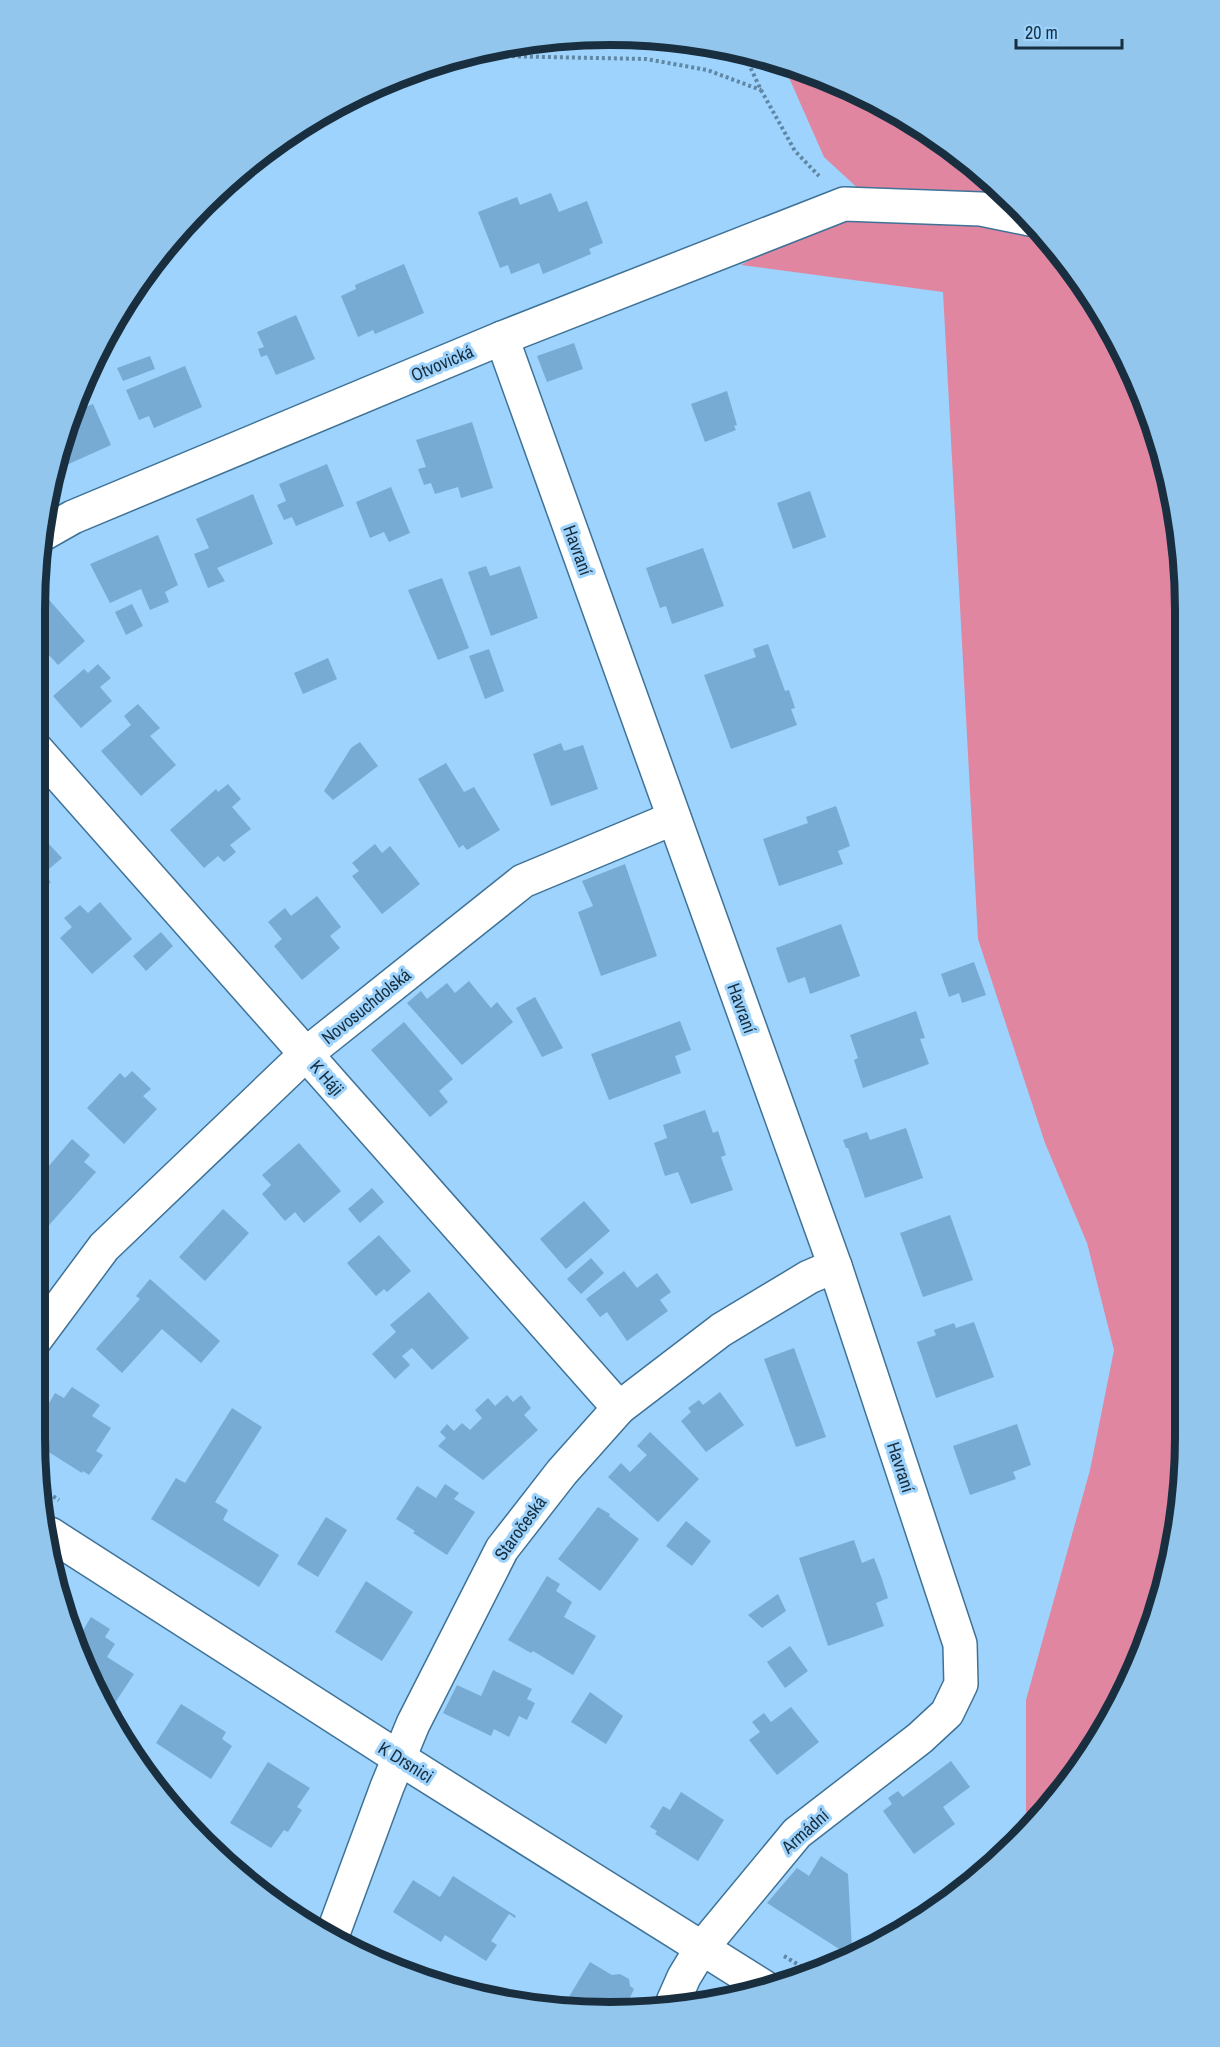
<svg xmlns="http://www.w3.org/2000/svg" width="1220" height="2047" font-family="'Archivo Narrow',sans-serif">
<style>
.green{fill:#e186a0}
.building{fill:#77abd3}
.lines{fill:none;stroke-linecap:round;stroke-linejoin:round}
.street-casing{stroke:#3f7297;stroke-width:36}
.path{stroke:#5f86a3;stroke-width:4;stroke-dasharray:3 3;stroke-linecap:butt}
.street{stroke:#fff;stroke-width:33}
.labels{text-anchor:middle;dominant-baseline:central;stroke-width:6;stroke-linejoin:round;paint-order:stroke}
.street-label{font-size:18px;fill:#192f3f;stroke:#9dd3fc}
.rim{fill:none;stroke:#192f3f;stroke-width:8}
</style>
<rect width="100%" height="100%" fill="#9dd3fc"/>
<!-- green -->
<g class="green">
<polygon points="783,64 831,78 930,132 1017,208 862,192 824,157"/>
<polygon points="844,204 1030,219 1042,230 1109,323 1155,425 1184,572 1184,1475 1155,1622 1088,1757 1026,1823 1026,1700 1090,1470 1114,1350 1087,1243 1045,1143 978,939 943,292 741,265"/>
</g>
<!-- building -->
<g class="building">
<polygon points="551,193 559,212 587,201 603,243 589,249 591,254 543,274 539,263 511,274 508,265 500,268 478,212 517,197 520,205"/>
<polygon points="404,264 424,313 375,334 373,330 358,337 341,296 356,289 355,285"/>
<polygon points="296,315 315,359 276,375 267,355 261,357 258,349 264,347 257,332"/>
<polygon points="574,343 583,369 547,382 537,356"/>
<polygon points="150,356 155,369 123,381 117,368"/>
<polygon points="185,366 202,407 154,428 149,416 139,420 126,390"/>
<polygon points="727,391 737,425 734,426 736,430 705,442 691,404"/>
<polygon points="93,404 111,445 62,467 58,459 65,425 71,413"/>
<polygon points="472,422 493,488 461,498 458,487 435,494 431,483 424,485 418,469 426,467 416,440"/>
<polygon points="327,464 344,506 296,526 292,517 284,520 277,505 286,501 279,484"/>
<polygon points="391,487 410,533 389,542 384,532 370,538 356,502"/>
<polygon points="810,491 826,537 793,549 777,503"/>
<polygon points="253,494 273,544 217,568 225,581 208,588 194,554 209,548 196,519"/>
<polygon points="158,535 178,585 165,592 169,602 150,610 141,589 110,603 90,564"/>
<polygon points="703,548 724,606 672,624 666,606 660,608 646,568"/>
<polygon points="486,566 490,576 520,566 538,618 491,636 468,572"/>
<polygon points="442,578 469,648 438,660 408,590"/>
<polygon points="37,586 85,641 58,665 48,654 36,665"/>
<polygon points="132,604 143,626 126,635 115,612"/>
<polygon points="768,644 785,691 789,690 795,708 791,709 797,725 731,749 704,675 756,657 753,649"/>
<polygon points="489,649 504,691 485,699 469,656"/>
<polygon points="328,658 337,679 303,694 294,673"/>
<polygon points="98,664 111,678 100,687 112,701 81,728 53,696 84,669 88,673"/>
<polygon points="138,704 160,728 150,736 176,765 141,796 101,751 131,725 124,716"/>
<polygon points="360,742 378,766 333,800 324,791 351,748"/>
<polygon points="561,743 564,751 583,745 598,789 551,806 533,754"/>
<polygon points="446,763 464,792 474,787 500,830 467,850 463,845 459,848 418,779"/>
<polygon points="228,784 241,799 232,807 251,829 230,845 236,852 224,862 218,856 204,868 170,830 216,789 218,792"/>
<polygon points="836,806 850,846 838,851 843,864 779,886 763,839 808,823 806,817"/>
<polygon points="35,829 62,858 43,874 51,882 35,896"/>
<polygon points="375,844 382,853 390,846 420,884 382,914 352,876 359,871 352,863"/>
<polygon points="625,864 657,956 601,976 578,912 593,906 582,881"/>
<polygon points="317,896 341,927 330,936 340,948 302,980 274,946 282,939 268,922 285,908 291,916"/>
<polygon points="100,902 132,939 92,974 60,938 72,927 64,918 80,905 88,913"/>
<polygon points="841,924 860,976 810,994 805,977 788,983 776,948"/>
<polygon points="161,932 173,946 146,971 133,956"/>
<polygon points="974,962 986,995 962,1003 959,993 949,997 941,974"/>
<polygon points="469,981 491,1008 497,1002 513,1022 462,1065 407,1003 421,991 427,999 447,983 455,993"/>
<polygon points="535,997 563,1048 542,1057 516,1008"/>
<polygon points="916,1011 925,1038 920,1039 929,1064 863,1088 854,1060 858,1058 850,1035"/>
<polygon points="680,1021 691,1050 675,1056 681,1073 609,1100 591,1054"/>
<polygon points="404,1022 453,1079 439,1091 448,1102 430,1117 371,1050"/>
<polygon points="132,1071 151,1089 143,1096 157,1109 124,1144 87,1108 120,1073 125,1078"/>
<polygon points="35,1088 44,1096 35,1107"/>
<polygon points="705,1110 713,1133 718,1131 726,1155 721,1157 733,1190 691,1204 678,1172 665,1176 654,1143 667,1138 663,1125"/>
<polygon points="906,1128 923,1178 865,1198 848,1148 846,1148 843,1140 867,1132 870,1140"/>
<polygon points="72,1139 90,1155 84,1162 96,1172 43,1232 35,1225 35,1181 39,1176 35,1173 35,1160 37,1157 48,1167"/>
<polygon points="299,1143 341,1191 304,1223 295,1212 285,1221 262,1194 271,1185 262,1175"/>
<polygon points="372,1188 384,1202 360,1223 348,1209"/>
<polygon points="584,1201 610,1231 566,1269 540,1239"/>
<polygon points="223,1209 249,1233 205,1281 179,1257"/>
<polygon points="950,1215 973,1280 923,1297 900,1233"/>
<polygon points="379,1235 411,1271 387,1292 384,1289 376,1296 347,1263"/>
<polygon points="591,1258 604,1273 581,1294 567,1279"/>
<polygon points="624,1271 637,1288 657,1273 671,1292 660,1300 668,1311 627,1341 607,1312 600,1317 586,1299"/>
<polygon points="150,1279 220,1341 201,1363 162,1329 122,1373 96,1349 140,1299 136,1296"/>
<polygon points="429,1292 469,1338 432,1370 412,1348 402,1356 410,1365 395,1379 372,1354 396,1332 390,1325"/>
<polygon points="974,1322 994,1377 936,1398 917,1342 936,1335 934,1330 954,1323 956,1328"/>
<polygon points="794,1348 826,1437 796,1447 764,1359"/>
<polygon points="72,1387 100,1405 92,1416 111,1428 96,1451 103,1455 89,1475 83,1471 82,1473 36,1444 35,1427 55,1393 64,1398"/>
<polygon points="720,1392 744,1425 706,1452 681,1421 691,1412 688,1408 699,1400 703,1405"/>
<polygon points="507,1395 513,1402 521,1395 531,1408 524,1415 538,1430 483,1480 438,1446 446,1438 440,1432 447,1424 454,1431 462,1423 470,1430 482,1418 475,1410 488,1398 495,1406"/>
<polygon points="232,1408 262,1427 215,1502 228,1510 223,1520 279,1555 259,1587 151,1519 176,1478 185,1483"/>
<polygon points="1017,1424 1031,1465 1013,1472 1016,1479 970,1495 953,1446"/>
<polygon points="650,1432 699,1479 658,1522 608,1477 621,1463 630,1472 647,1455 637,1446"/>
<polygon points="445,1484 459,1493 454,1499 475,1512 447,1555 413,1533 415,1531 396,1519 417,1486 436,1498"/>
<polygon points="598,1507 610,1514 609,1516 639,1539 600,1591 558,1559"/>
<polygon points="326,1517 347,1530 318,1577 297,1564"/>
<polygon points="686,1521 711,1541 692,1566 666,1546"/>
<polygon points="854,1540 862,1563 874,1558 882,1579 888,1598 876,1603 884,1626 828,1646 799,1558"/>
<polygon points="547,1576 560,1584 556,1591 572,1602 564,1617 596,1636 573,1675 533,1651 531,1653 508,1640"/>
<polygon points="366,1581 413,1612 382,1661 335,1632"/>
<polygon points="778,1594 786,1611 762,1628 748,1615"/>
<polygon points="91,1617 110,1629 105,1637 115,1644 107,1657 134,1674 113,1706 109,1703 76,1642"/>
<polygon points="790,1646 808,1671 785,1688 767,1662"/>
<polygon points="493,1670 532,1689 527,1699 535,1703 527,1720 519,1716 509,1737 494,1729 491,1736 443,1713 457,1685 481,1696"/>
<polygon points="590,1692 623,1716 606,1744 571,1722"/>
<polygon points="181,1704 226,1732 222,1739 232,1746 211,1779 156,1743"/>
<polygon points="791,1707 819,1742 777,1775 749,1740 760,1732 752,1722 764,1713 771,1722"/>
<polygon points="951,1761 970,1787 943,1807 955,1824 914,1854 883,1811 892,1804 888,1798 898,1791 903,1797"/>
<polygon points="268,1762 310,1788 297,1807 302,1810 288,1832 284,1830 271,1848 230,1823"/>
<polygon points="681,1792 724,1820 698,1861 655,1834 657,1831 650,1827 663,1806 670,1810"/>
<polygon points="821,1856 848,1874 852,1949 847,1954 767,1903 797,1868 809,1876"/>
<polygon points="453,1876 516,1916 515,1918 509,1914 491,1941 497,1945 486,1961 445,1935 441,1942 393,1912 413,1880 440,1897"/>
<polygon points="917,1917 913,1919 900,1926 900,1918"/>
<polygon points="590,1962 612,1975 620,1974 629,1979 630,1986 634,1989 624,2010 610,2012 564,2005"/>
</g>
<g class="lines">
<!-- street casing -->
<g class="street-casing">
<g id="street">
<polyline points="502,338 835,1266 960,1644 961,1684 947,1713 920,1738 797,1833 701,1949 684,1977 673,2002"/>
<polyline points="43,534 73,517 502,338 844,204 981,209 1030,219"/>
<polyline points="36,749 619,1408"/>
<polyline points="35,1340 104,1247 306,1054 523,881 674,818"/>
<polyline points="50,1534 399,1758 764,1987"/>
<polyline points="332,1936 387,1787 413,1724 502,1549 562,1472 619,1408 721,1330 809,1277 835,1266"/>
</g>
</g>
<!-- path -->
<g class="path">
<polyline points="743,52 761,90 795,151 819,176"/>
<polyline points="470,54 497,56 646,59 707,70 761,90"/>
<polyline points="43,1490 59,1500"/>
<polyline points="784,1956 812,1973"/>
</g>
<!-- street -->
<use href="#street" class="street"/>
</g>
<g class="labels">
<!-- street labels -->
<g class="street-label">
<text transform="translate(442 363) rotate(-23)">Otvovická</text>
<text transform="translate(578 550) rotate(70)">Havraní</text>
<text transform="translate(366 1006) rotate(-39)">Novosuchdolská</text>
<text transform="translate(742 1008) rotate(70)">Havraní</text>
<text transform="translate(327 1078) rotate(49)">K Háji</text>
<text transform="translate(901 1467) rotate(72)">Havraní</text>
<text transform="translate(520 1528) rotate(-54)">Staročeská</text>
<text transform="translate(406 1762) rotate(32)">K Drsnici</text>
<text transform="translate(805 1831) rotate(-42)">Armádní</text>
</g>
</g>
<!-- crop -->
<path d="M0 0H1220V2047H0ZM610 45H610A565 565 0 0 1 1175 610V1437A565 565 0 0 1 610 2002H610A565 565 0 0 1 45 1437V610A565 565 0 0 1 610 45Z" fill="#92c6ed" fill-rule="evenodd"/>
<path class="rim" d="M610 45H610A565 565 0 0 1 1175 610V1437A565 565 0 0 1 610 2002H610A565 565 0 0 1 45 1437V610A565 565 0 0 1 610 45Z"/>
<!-- scale -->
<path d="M1016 39v9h106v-9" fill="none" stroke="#192f3f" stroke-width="3"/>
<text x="1025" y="39" font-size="18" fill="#192f3f" stroke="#9dd3fc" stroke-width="4.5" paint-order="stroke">20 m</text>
</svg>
